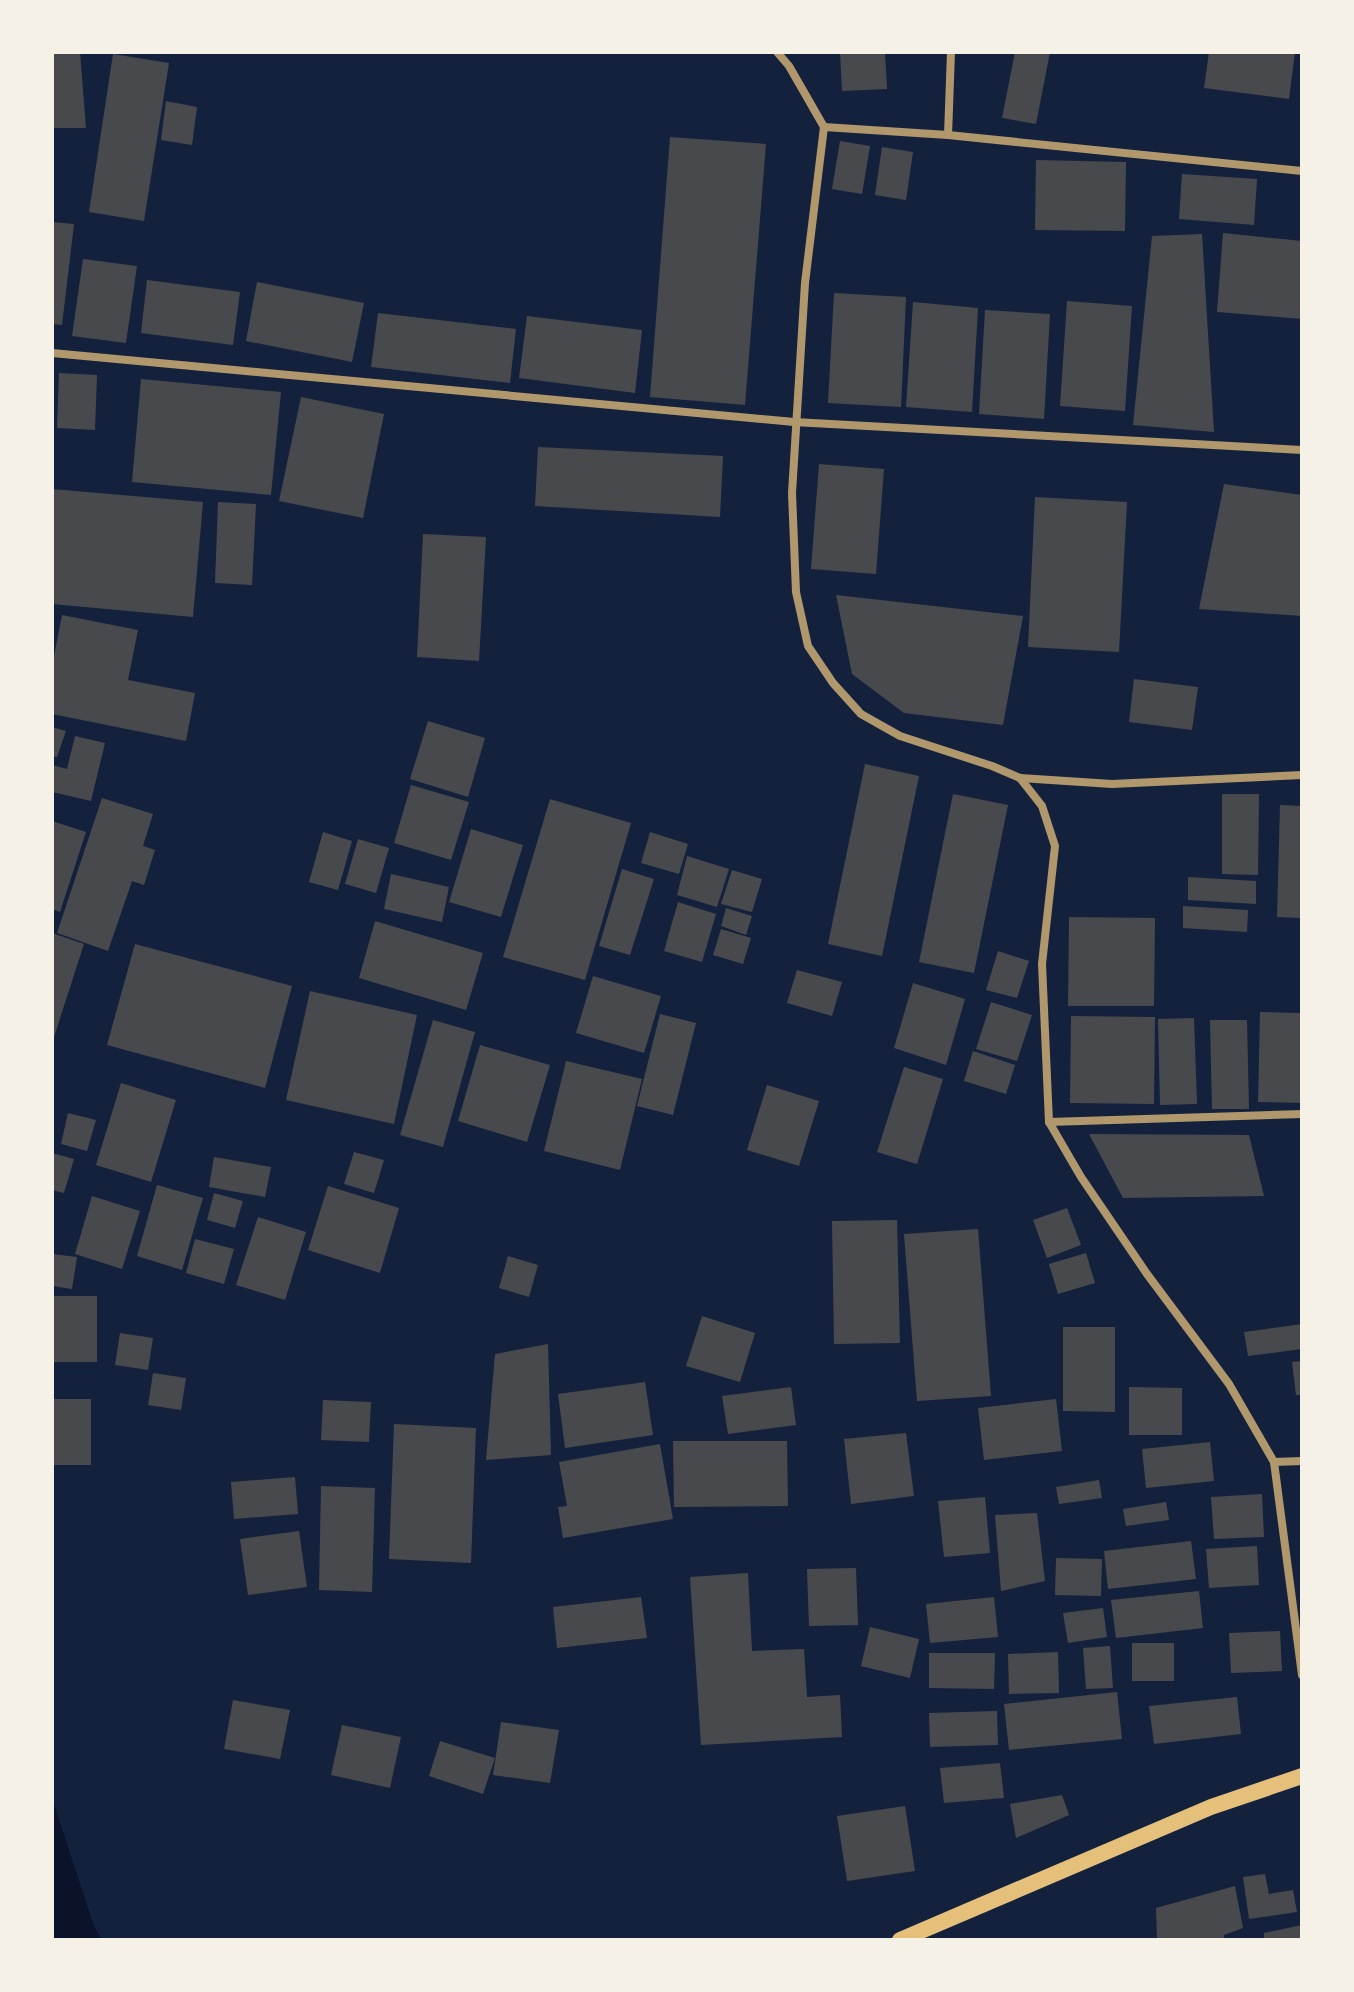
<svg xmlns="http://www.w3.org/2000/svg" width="1354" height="1992" font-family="'Exo 2',sans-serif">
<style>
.water{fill:#0b132b}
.building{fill:#48494c}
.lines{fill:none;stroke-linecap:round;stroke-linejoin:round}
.minor{stroke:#b1986c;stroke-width:8}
.secondary{stroke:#e5c07b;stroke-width:16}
</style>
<rect width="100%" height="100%" fill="#14213d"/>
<!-- water -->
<polygon class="water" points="52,1798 94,1926 102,1940 52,1940"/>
<!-- building -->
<g class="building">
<polygon points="52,52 80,52 86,128 52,128"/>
<polygon points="840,52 885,52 887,89 842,91"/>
<polygon points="1015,52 1050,52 1036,124 1002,118"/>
<polygon points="1209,52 1295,52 1289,99 1204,88"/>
<polygon points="113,54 169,63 144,221 89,212"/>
<polygon points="166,101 197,107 192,145 161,140"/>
<polygon points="670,137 766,144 745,405 650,397"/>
<polygon points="840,141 870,146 862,194 832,189"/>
<polygon points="882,147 913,152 906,200 875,195"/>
<polygon points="1036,160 1126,162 1125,231 1035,230"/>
<polygon points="1182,174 1257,179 1254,225 1179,219"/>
<polygon points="52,222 74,224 62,325 52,324"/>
<polygon points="1223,233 1302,241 1302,319 1217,312"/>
<polygon points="1202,234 1214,432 1133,425 1152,236"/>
<polygon points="83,259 137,266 126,343 72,336"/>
<polygon points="147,280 240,292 233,345 141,333"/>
<polygon points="257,282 364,303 352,362 246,341"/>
<polygon points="834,293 906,297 901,407 828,403"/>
<polygon points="1067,301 1132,306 1125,411 1060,406"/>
<polygon points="913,302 978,308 972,412 906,407"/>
<polygon points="985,310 1050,314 1044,419 979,414"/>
<polygon points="378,313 516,329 510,383 371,367"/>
<polygon points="527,316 642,330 635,393 519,378"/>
<polygon points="59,373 97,375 95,430 57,428"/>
<polygon points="141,379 281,392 271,495 132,482"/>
<polygon points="301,397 384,414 363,518 279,501"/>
<polygon points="538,447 723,456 720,517 535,506"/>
<polygon points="819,464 884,469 876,574 811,569"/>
<polygon points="1224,484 1302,495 1302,616 1199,609"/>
<polygon points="52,489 203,502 193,617 52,604"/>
<polygon points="1035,497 1127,502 1119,652 1028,647"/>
<polygon points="218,502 256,504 252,585 215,583"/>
<polygon points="423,534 486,537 479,661 417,657"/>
<polygon points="836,595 1023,616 1003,725 904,713 852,674"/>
<polygon points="62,615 138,630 128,680 195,693 186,741 52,714 52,666"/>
<polygon points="1134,679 1198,687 1192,730 1129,722"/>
<polygon points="428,721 485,738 468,797 410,779"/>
<polygon points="52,727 66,731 57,757 52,756"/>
<polygon points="75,736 105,743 91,801 52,792 52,765 67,769"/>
<polygon points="865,764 919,776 882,956 828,944"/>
<polygon points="411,785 469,802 451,860 394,843"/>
<polygon points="953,794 1008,805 974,973 919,962"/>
<polygon points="1222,794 1259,794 1258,875 1222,874"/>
<polygon points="102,798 153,814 143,846 155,850 144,885 132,881 108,951 57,933"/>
<polygon points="550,799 631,823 585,980 503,957"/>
<polygon points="1280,805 1302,806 1302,918 1277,917"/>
<polygon points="52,821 86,832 60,912 52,909"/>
<polygon points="471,829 523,845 501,917 449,902"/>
<polygon points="323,832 352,841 338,890 309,882"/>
<polygon points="650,832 688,844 679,874 641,863"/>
<polygon points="358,839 389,848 376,893 345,884"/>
<polygon points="687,856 729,869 717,907 677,895"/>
<polygon points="622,869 654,879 630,955 599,946"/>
<polygon points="732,870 762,879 752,912 721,904"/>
<polygon points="391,874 449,887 442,922 384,909"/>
<polygon points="1188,877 1256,881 1256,904 1188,900"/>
<polygon points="678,902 716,914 702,962 664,951"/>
<polygon points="1183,906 1248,910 1247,932 1183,928"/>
<polygon points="726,908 752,916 746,935 721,926"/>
<polygon points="1069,917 1155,918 1154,1006 1068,1006"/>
<polygon points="375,921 483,953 466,1010 359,978"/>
<polygon points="721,929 751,938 743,964 713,955"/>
<polygon points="52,933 84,944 53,1040 52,1040"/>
<polygon points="135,944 292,986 265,1088 107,1045"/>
<polygon points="998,951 1029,961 1017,998 986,990"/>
<polygon points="797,970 842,982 832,1016 787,1003"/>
<polygon points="593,976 661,996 644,1053 576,1033"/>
<polygon points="913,983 965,999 946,1065 894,1048"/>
<polygon points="310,991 417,1015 394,1124 286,1100"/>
<polygon points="991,1002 1032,1015 1017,1061 976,1049"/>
<polygon points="1260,1012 1302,1013 1302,1103 1258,1102"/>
<polygon points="660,1014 696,1023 673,1115 637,1106"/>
<polygon points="1071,1016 1155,1017 1154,1104 1070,1103"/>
<polygon points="1194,1018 1197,1104 1160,1105 1158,1019"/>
<polygon points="433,1020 475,1032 443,1147 400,1135"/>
<polygon points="1210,1020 1247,1020 1249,1109 1212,1109"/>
<polygon points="480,1045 550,1065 527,1142 458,1121"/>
<polygon points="973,1051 1015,1065 1006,1094 964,1081"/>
<polygon points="566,1061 642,1079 620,1170 544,1151"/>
<polygon points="904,1067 943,1079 917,1164 877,1152"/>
<polygon points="121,1083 176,1100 151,1182 96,1165"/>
<polygon points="767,1085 819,1101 799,1166 747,1150"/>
<polygon points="68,1113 96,1120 87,1151 61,1144"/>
<polygon points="1089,1134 1249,1135 1264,1196 1123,1198"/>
<polygon points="354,1152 384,1160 374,1193 344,1184"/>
<polygon points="52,1153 74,1159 64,1193 52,1190"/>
<polygon points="214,1157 271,1167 265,1197 209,1187"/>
<polygon points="157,1185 203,1198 182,1270 137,1256"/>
<polygon points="328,1186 399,1208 380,1273 308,1250"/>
<polygon points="214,1193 243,1201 235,1228 207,1220"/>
<polygon points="92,1196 140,1211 122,1269 75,1254"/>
<polygon points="1067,1208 1081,1245 1047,1258 1033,1220"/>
<polygon points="258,1217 306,1232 285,1300 236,1285"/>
<polygon points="897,1220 900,1343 834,1344 832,1221"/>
<polygon points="978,1229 991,1396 917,1401 904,1234"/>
<polygon points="195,1239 234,1249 224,1284 186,1273"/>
<polygon points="1086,1253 1095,1283 1058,1294 1049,1264"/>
<polygon points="52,1254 77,1257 72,1289 52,1286"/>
<polygon points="508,1256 538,1265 529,1297 499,1288"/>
<rect x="52" y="1296" width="45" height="66"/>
<polygon points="702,1316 755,1333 740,1382 686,1366"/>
<polygon points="1302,1324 1302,1349 1248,1356 1244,1332"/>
<polygon points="1063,1327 1115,1327 1115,1412 1063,1411"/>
<polygon points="120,1333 153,1338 148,1370 115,1365"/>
<polygon points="548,1344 551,1455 486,1460 495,1354"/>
<polygon points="1302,1361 1302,1395 1296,1395 1292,1362"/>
<polygon points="153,1373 186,1378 181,1410 148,1405"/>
<polygon points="645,1382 653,1435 565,1448 558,1394"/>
<polygon points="791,1387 796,1425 728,1434 722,1396"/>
<polygon points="1129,1387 1182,1388 1182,1435 1129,1435"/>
<rect x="52" y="1399" width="39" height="66"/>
<polygon points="1056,1399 1062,1451 984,1460 978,1408"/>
<polygon points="323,1400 371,1402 369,1442 321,1440"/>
<polygon points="394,1424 476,1428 471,1563 389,1559"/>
<polygon points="906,1433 914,1496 851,1504 844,1439"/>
<polygon points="673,1441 787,1441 788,1506 674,1507"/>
<polygon points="1210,1442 1214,1481 1146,1488 1142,1449"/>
<polygon points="660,1444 673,1519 563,1538 558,1507 567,1506 559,1462"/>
<polygon points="295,1477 298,1514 234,1519 231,1482"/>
<polygon points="1099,1480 1102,1498 1059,1504 1056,1487"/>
<polygon points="321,1486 375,1488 372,1592 319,1590"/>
<polygon points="1262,1494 1264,1537 1214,1539 1211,1497"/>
<polygon points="985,1497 990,1553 944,1557 938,1501"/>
<polygon points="1166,1502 1169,1520 1126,1526 1123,1509"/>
<polygon points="1037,1513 1045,1581 1001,1591 995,1515"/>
<polygon points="299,1531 307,1587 248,1595 240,1539"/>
<polygon points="1191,1541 1196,1579 1108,1589 1104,1551"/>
<polygon points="1257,1546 1259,1585 1209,1588 1206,1549"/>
<polygon points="1056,1558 1102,1559 1101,1596 1055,1595"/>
<polygon points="856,1568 858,1625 809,1626 807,1569"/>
<polygon points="748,1573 752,1651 804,1649 807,1697 840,1695 842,1737 701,1745 690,1577"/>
<polygon points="1199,1591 1203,1628 1116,1638 1111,1600"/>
<polygon points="641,1597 647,1638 557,1648 553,1607"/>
<polygon points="994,1597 998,1637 930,1643 926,1604"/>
<polygon points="1103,1608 1107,1637 1068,1643 1063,1613"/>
<polygon points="870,1627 919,1639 910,1678 861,1666"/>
<polygon points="1280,1631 1282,1671 1231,1673 1229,1633"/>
<rect x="1132" y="1643" width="42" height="38"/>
<polygon points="1110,1646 1113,1688 1086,1689 1083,1648"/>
<polygon points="1058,1652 1059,1693 1009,1694 1008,1654"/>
<polygon points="929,1653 995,1653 994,1689 929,1688"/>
<polygon points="1117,1692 1122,1739 1009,1750 1004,1704"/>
<polygon points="1237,1697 1241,1734 1154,1744 1149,1706"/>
<polygon points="233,1700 290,1710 280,1759 224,1749"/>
<polygon points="997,1711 998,1745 930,1747 929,1713"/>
<polygon points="501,1722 559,1730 550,1783 493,1775"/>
<polygon points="342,1725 401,1737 390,1788 331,1775"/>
<polygon points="440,1741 495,1758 483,1794 429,1776"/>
<polygon points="1000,1763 1004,1798 944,1803 940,1768"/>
<polygon points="1062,1795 1069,1815 1016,1838 1010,1804"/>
<polygon points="905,1806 915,1871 847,1881 837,1816"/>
<polygon points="1265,1874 1269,1894 1293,1890 1297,1912 1249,1919 1243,1877"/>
<polygon points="1235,1886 1243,1928 1224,1935 1224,1940 1157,1940 1156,1908"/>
<polygon points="1302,1925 1302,1940 1264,1940 1264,1933"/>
</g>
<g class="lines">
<!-- minor -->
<g class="minor">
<polyline points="777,52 789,66 824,127 805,283 792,493 796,592 808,646 833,683 861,714 900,736 992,766 1020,778 1042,806 1055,846 1042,964 1049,1122 1081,1177 1147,1274 1229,1384 1274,1462 1302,1675"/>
<polyline points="824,127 948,135 1302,171"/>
<polyline points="948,135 951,52"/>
<polyline points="52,353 794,422 1302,450"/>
<polyline points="1020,778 1112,784 1302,775"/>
<polyline points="1049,1122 1302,1114"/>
<polyline points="1274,1462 1302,1461"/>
</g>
<!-- secondary -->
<polyline class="secondary" points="900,1940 1211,1807 1302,1776"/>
</g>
<!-- border -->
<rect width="1354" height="1992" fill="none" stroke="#f6f1e7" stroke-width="108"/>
</svg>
